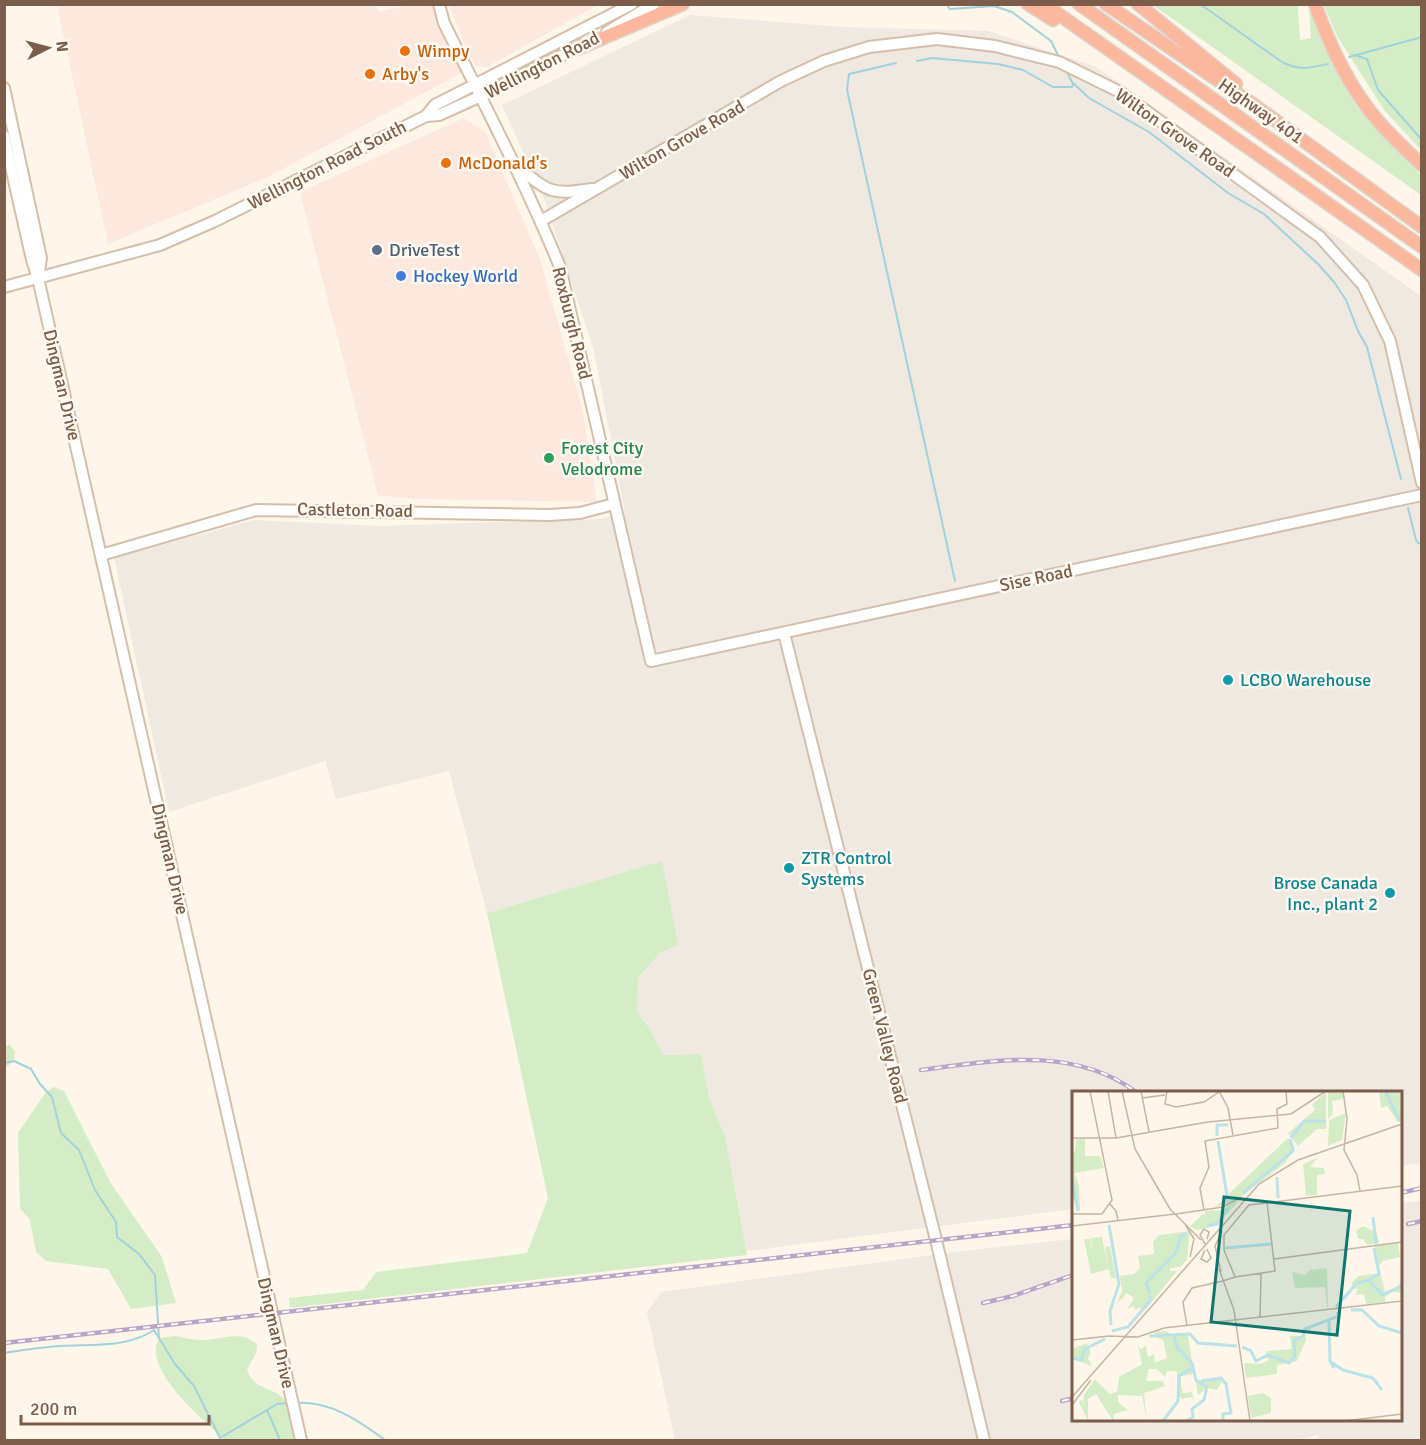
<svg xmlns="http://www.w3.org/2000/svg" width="1426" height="1445" font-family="Signika,sans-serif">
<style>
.commercial{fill:#fee8dd}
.industrial{fill:#efe9e2}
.green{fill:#d5edc6}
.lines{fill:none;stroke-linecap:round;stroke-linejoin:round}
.stream{stroke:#a1d2dc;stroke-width:2}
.secondary-casing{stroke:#d5bfab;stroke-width:14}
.highway-casing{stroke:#ddd5d0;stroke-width:15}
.secondary{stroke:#fff;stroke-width:10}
.highway{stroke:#fbb89d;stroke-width:12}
.rail-casing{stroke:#baa5ca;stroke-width:4.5}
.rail{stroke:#fffaf1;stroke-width:2;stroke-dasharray:7;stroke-linecap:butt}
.food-dot{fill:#e8710a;stroke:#fffaf1;stroke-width:2}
.service-dot{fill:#5c6f8a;stroke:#fffaf1;stroke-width:2}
.shop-dot{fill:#3f7fe0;stroke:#fffaf1;stroke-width:2}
.leisure-dot{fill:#2e9e5b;stroke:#fffaf1;stroke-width:2}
.culture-dot{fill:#0f9aa8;stroke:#fffaf1;stroke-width:2}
.labels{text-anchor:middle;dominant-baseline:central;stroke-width:5;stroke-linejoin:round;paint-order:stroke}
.food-label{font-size:18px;fill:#c56008;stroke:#fffaf1;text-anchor:start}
.street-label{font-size:18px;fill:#7b5d4a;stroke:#fffaf1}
.service-label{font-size:18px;fill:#4e5e75;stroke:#fffaf1;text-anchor:start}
.shop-label{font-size:18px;fill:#366cbe;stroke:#fffaf1;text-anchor:start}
.leisure-label{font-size:18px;fill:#27864d;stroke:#fffaf1;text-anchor:start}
.culture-label{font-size:18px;fill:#0d838f;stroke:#fffaf1;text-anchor:start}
.inset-river{fill:none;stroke:#bce2e9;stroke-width:3}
.inset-road{fill:none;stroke:#c6b4a4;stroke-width:1.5}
.view{fill:#0f766e;fill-opacity:0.15;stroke:#0f766e;stroke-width:3}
.inset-edge{fill:none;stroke:#7b5d4a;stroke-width:3}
</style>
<rect width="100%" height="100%" fill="#fef6e9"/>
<!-- commercial -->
<g class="commercial">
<polygon points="376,4 378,12 409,5 439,5 467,70 268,177 108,244 57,5"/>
<polygon points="449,5 449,4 598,5 487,67 476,66 469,55"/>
<polygon points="464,118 485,131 540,259 583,412 597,502 416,499 378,495 300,192"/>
</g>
<!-- industrial -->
<g class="industrial">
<polygon points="690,15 843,27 988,31 1096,67 1421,296 1421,1163 1401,1166 1400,1092 1074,1092 1073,1209 746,1251 725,1136 709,1098 701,1054 663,1055 650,1029 637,1012 638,978 661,952 662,861 487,913 449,771 336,799 325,761 169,812 114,558 254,520 379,526 601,519 625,513 594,351 544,199 502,105"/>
<polygon points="1421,1201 1421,1440 1319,1440 1318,1435 1295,1440 675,1440 647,1312 661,1292 954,1252 1073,1239 1074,1420 1400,1420 1401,1203"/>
</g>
<!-- green -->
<g class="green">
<polygon points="1153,5 1298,5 1300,40 1311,38 1309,5 1323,46 1356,106 1421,175 1421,195"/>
<polygon points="1324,5 1421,5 1421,150 1384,110 1337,36"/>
<polygon points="662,861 678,945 661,952 638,978 637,1012 650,1029 663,1055 701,1054 709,1098 725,1136 747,1255 290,1308 289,1298 363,1290 376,1272 527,1253 548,1198 487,913"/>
<polygon points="10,1045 15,1052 14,1061 5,1068 5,1046"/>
<polygon points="54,1087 64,1091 110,1182 162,1257 176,1303 131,1309 108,1269 46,1261 36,1252 30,1220 20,1208 18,1133 46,1092"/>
<path d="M 175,1336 C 183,1337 192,1340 200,1340 C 218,1341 243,1328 257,1345 L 256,1353 L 247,1370 C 254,1391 273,1386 284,1399 C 294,1409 295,1427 296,1440 L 225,1440 C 205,1421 141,1370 159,1338 Z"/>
</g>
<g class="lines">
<!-- stream -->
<g class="stream">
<polyline points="946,4 950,9 994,6 1012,12 1051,41 1059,57"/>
<path d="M 1200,4 L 1282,62 C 1300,71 1309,68 1328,64"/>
<polyline points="1354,55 1367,59 1378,90 1422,140"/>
<polyline points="1349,57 1422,37"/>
<polyline points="917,61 932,58 998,64 1023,70 1053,87 1072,87 1073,84"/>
<polyline points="896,63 849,74 847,90 955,581"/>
<polyline points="1067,72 1072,82 1089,98 1149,132 1228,193 1264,214 1318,264 1334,282 1346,300 1358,331 1367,347 1401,479"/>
<polyline points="1408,508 1416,540 1418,543 1422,544"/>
<polyline points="4,1063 14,1061 31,1069 40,1084 52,1097 61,1133 79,1150 95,1190 116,1222 117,1237 139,1254 155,1275 159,1338 175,1364 194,1386 220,1438 277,1404 289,1403"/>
<path d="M 4,1353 C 23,1350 42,1347 61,1346 C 93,1344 127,1348 154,1330 L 159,1338"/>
<path d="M 297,1403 C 331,1401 359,1421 385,1440"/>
<polyline points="267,1410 280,1440"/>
</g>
<!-- secondary casing -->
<g class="secondary-casing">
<g id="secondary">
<path d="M 439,4 L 444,23 C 484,104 526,184 560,267 L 651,661 L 1422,495"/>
<polyline points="607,32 654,4"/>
<polyline points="4,88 41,258 38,278 301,1440"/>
<polyline points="426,116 439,115 481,96 583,45"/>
<polyline points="4,136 32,260 37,275"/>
<path d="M 518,166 C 548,193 553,195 592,189"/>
<polyline points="541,221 781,81 824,61 869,47 937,39 995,46 1059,62 1120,92 1320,237 1363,285 1390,341 1422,483"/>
<polyline points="4,287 160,245 215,221 426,116 435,105 632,4"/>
<polyline points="101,555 256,510 549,515 580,513 614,504"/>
<polyline points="784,633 936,1240 984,1440"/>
</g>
</g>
<!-- highway casing -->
<g class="highway-casing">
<g id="highway">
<polyline points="1028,4 1053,20"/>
<polyline points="1044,4 1422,270"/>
<polyline points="1079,4 1422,247"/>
<polyline points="1106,4 1257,107 1422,227"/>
<polyline points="1138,4 1236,84"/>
<path d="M 1315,4 C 1330,47 1349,88 1379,122 C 1392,137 1407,151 1422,165"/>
<polyline points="577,49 683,4"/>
</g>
</g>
<!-- secondary -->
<use href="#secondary" class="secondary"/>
<!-- highway -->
<use href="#highway" class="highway"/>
<!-- rail casing -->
<g class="rail-casing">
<g id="rail">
<path d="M 921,1070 C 993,1061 1073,1045 1136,1092"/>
<polyline points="1400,1193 1422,1188"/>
<polyline points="1408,1224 1422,1221"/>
<polyline points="983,1303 1013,1296 1073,1275"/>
<polyline points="4,1343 1074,1225"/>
<polyline points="1062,1401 1074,1398"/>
</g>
</g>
<!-- rail -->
<use href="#rail" class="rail"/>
</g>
<!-- markers -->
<g class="food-dot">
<circle cx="405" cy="51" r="6"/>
<circle cx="370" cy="74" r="6"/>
<circle cx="446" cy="163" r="6"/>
</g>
<circle class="service-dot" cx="377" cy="250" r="6"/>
<circle class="shop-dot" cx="401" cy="276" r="6"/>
<circle class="leisure-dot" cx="549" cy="458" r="6"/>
<g class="culture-dot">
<circle cx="1228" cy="680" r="6"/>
<circle cx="789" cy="868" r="6"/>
<circle cx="1390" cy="893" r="6"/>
</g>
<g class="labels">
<!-- food labels -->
<g class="food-label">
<text x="417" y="51">Wimpy</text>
<text x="382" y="74">Arby's</text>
<text x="458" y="163">McDonald's</text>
</g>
<!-- street labels -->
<g class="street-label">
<text transform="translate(542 65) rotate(-27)">Wellington Road</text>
<text transform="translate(1261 111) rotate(35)">Highway 401</text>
<text transform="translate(1175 133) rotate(35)">Wilton Grove Road</text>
<text transform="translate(682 140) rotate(-30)">Wilton Grove Road</text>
<text transform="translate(327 165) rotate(-27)">Wellington Road South</text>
<text transform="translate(572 323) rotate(76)">Roxburgh Road</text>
<text transform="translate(62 385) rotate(77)">Dingman Drive</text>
<text transform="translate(355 510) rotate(1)">Castleton Road</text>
<text transform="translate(1036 578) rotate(-12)">Sise Road</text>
<text transform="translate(170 859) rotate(77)">Dingman Drive</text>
<text transform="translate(885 1036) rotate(76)">Green Valley Road</text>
<text transform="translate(276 1333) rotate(77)">Dingman Drive</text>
</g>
<!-- service labels -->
<g class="service-label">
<text x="389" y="250">DriveTest</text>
</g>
<!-- shop labels -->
<g class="shop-label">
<text x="413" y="276">Hockey World</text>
</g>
<!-- leisure labels -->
<g class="leisure-label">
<text x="561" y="448">Forest City<tspan x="561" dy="21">Velodrome</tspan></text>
</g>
<!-- culture labels -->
<g class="culture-label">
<text x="1240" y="680">LCBO Warehouse</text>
<text x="801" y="858">ZTR Control<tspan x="801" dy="21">Systems</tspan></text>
<text x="1378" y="883" text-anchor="end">Brose Canada<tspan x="1378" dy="21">Inc., plant 2</tspan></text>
</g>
</g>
<!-- overview -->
<g transform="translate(1072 1091)">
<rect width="330" height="330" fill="#fef6e9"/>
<path d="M 256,0 L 270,0 L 272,8 L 260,10 L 261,23 L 256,28 ZM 307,0 L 330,0 L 330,30 L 326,31 L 315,15 L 309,17 ZM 254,1 L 254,38 L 245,38 L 226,55 L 216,42 L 243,19 L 240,14 ZM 274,22 L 270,49 L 256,55 L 257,29 ZM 216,47 L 223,57 L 213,72 L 162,111 L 143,116 ZM 4,48 L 13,48 L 13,65 L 28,65 L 32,77 L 2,82 L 7,95 L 8,120 L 0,107 L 0,61 L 3,60 ZM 247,66 L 238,76 L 252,77 L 253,83 L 245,84 L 245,104 L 234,105 L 231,73 ZM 174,103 L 143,135 L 125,139 L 118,135 L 131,123 L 135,124 L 132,120 L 150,119 ZM 291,135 L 305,142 L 307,152 L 295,154 L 291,148 L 286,148 L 284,140 ZM 118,140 L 115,169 L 108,176 L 98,177 L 98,180 L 105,180 L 74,218 L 66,217 L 50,235 L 64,219 L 61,215 L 55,218 L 62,207 L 55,202 L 44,214 L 50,200 L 48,185 L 62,183 L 68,177 L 66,165 L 82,163 L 81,151 L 87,144 ZM 30,146 L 36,177 L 33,156 L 38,155 L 44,187 L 39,187 L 37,178 L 19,183 L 12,148 L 18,148 L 21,162 L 19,147 ZM 326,152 L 328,166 L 310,170 L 307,176 L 313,201 L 328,194 L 330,187 L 330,202 L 320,201 L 313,206 L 313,211 L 294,213 L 292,203 L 283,204 L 286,198 L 280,197 L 280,191 L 287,185 L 308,182 L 303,155 ZM 255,177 L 256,217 L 255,217 L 253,196 L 223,197 L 220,181 L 233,184 L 238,179 ZM 232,239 L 234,249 L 225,270 L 205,274 L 205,283 L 174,287 L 172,272 L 188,273 L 197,269 L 193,265 L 195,260 L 220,258 L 218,245 L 229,245 ZM 93,240 L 103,245 L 116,244 L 122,283 L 109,285 L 109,294 L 111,302 L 120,301 L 123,315 L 120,306 L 110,308 L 105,302 L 105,280 L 95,280 L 93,286 L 85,278 L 77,278 L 74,290 L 91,290 L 93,295 L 72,302 L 75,330 L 70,305 L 46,304 L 46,311 L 56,319 L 42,323 L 41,330 L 24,303 L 16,308 L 16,330 L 7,311 L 10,308 L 11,315 L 12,304 L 23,288 L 37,303 L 45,301 L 47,286 L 70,273 L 65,250 L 68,258 L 74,255 L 76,266 L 82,263 L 83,272 L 95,267 L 91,249 L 84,246 L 83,241 ZM 15,252 L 19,262 L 16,267 L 20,275 L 0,268 L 0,258 ZM 151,288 L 145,299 L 135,297 L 126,304 L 124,290 ZM 191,302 L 199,307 L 199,322 L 179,327 L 176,305 Z" fill="#d5edc6"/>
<path class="inset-river" d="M 313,0 L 328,30M 145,45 L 145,34 L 156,34M 219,47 L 232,30 L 254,30M 146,50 L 156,111M 205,86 L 206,107M 0,88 L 6,120M 171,102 L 221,60 L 218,48M 301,126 L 304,153M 37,134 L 47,193 L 38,220 L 39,234M 135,135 L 145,133 L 157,116M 153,157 L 199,153M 298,188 L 307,183 L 302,157M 78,202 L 74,192 L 103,163 L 109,145 L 114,143M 264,216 L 285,192 L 297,189 L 310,204 L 328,196 L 330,191M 279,219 L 290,219 L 307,235 L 330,242M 257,230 L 258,270 L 262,277M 40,240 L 56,236 L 78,210 L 78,205M 77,245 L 118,243 L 126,252 L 165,255M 102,245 L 105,256 L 120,272 L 124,289 L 135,296 L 132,309 L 120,318 L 121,326 L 114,330M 170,256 L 179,260 L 184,270 L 196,264 L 217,272 L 223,265 L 222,250 L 231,245 L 233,238 L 267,225 L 265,221M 0,267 L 9,269 L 13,258 L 33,248M 259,271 L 271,279 L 301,287 L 310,299M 129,290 L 149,287 L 154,293 L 159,322 L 151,323 L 151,330M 91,330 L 106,310 L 107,285 L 120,277"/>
<path class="inset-road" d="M 36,0 L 44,47M 50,0 L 63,58 L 98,118 L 129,149M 69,0 L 77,41M 95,0 L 93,13 L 104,16 L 132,11 L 147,1M 147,0 L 156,17 L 161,44M 271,0 L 275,28 L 272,59 L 285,84 L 288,100M 70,7 L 93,4M 0,47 L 44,47 L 136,31 L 219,23 L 254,0M 38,113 L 44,120 L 46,130M 151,116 L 169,106M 132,119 L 128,97 L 137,76 L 133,50 L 206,37 L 205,18 L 215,13 L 214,0M 0,123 L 30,123 L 40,109 L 18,0M 104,123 L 151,116M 113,133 L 122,148 L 118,166M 0,135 L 103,123M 133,153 L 128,144 L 132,138 L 137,141 L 135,148M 133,159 L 129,168 L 135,171 L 139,167 L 135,158M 202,168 L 330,151M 147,178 L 162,219 L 178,330M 149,181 L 143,155 L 150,140M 163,186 L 203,180 L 195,111M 151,190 L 163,186 L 152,159 L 152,144 L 177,114 L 330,95M 188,226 L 189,182M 115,235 L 111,211 L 120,197 L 151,190M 37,245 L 66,246 L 92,237 L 330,210M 0,249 L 37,245M 0,306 L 187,93 L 226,69 L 330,33M 0,314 L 19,289M 272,330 L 330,323"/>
<path class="view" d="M 152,106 L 278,120 L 265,244 L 139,231 Z"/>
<rect width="330" height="330" class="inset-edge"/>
</g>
<!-- border -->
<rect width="1426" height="1445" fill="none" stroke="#7b5d4a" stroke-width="12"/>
<!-- north arrow -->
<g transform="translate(48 48) rotate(84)" stroke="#fffaf1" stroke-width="4.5" paint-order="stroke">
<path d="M0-4.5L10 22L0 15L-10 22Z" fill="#7b5d4a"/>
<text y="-9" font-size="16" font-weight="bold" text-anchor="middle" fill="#7b5d4a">N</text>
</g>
<!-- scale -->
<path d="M21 1415v9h188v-9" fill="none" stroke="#7b5d4a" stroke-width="3"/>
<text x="30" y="1415" font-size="18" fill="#7b5d4a" stroke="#fffaf1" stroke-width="4.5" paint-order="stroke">200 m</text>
</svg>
